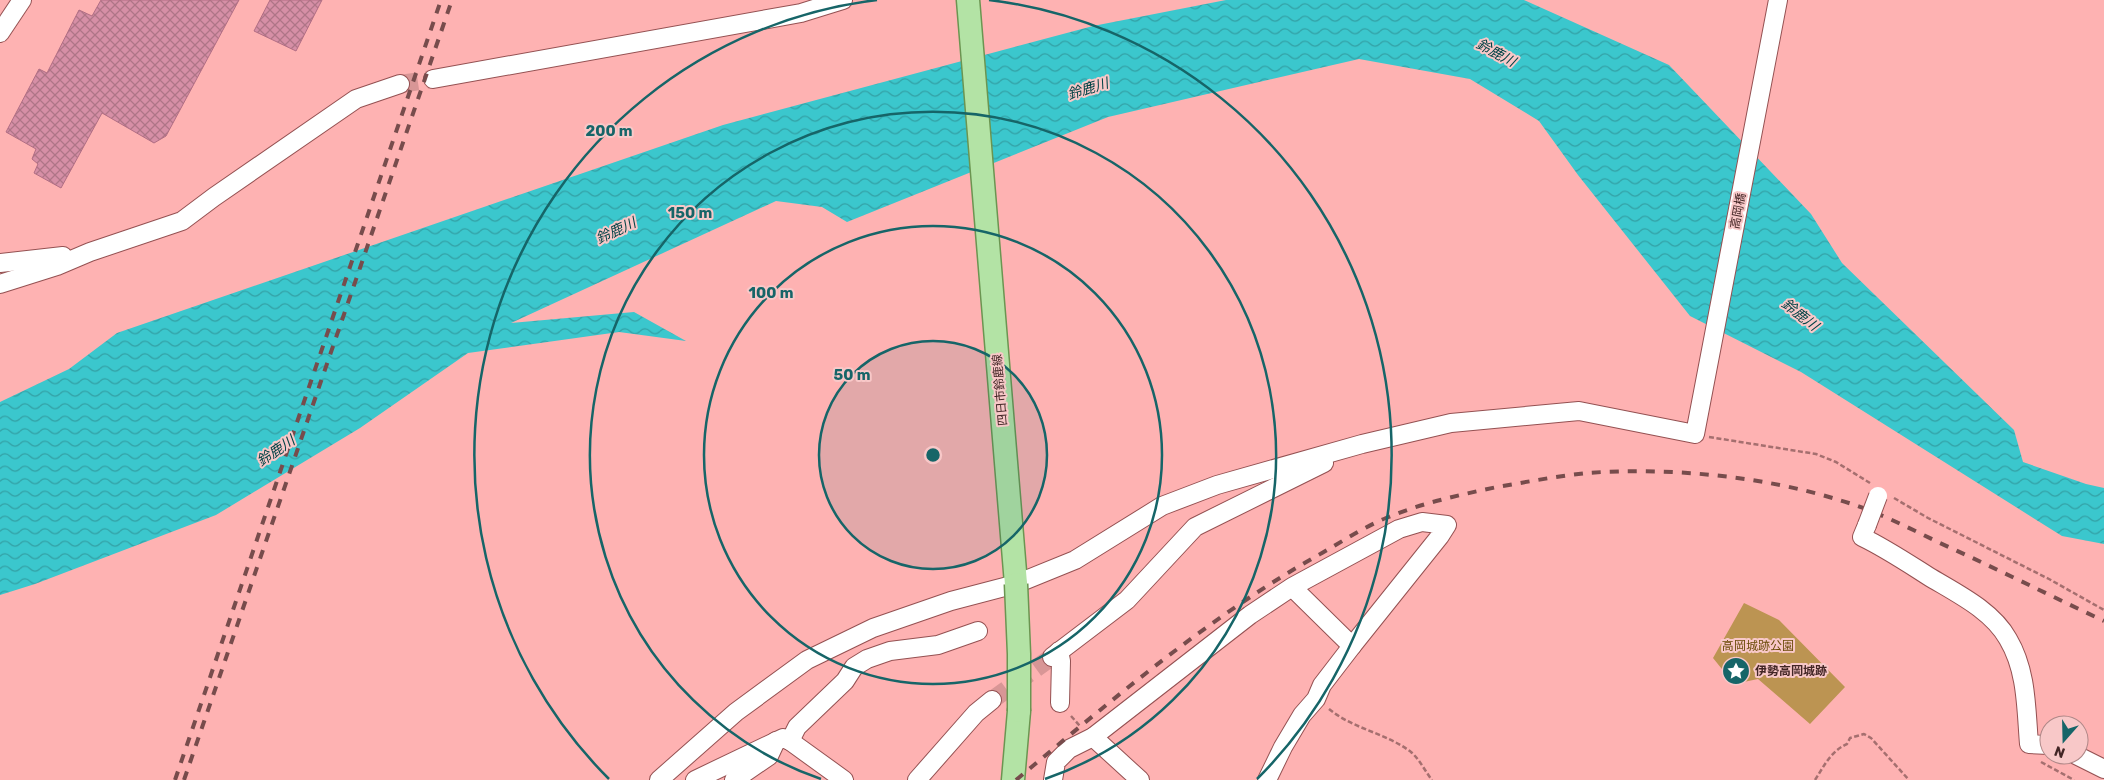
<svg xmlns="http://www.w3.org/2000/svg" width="2104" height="780" font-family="Rubik,'Noto Sans JP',sans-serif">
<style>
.green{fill:#bc9452}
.water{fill:url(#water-waves)}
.building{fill:url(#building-cross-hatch);stroke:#b16e84}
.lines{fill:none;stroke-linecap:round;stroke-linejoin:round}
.minor-tunnel{stroke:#d89696;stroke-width:18;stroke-dasharray:18 9;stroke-linecap:butt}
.minor-casing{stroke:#945152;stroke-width:20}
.major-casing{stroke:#6b9551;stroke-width:25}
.path{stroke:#a56f6f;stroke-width:2.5;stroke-dasharray:5 2.5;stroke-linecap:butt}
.minor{stroke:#fff;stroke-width:18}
.major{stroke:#b3e3a5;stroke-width:22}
.rail{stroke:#774c4c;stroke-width:4;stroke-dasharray:9 9;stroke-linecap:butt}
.minor-bridge-casing{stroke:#945152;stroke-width:20;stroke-linecap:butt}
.major-bridge-casing{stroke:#6b9551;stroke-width:25;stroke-linecap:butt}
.minor-bridge{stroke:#fff;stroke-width:18}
.major-bridge{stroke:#b3e3a5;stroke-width:22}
.ring{fill:none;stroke:#166568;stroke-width:2.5}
.labels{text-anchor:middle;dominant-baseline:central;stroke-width:4;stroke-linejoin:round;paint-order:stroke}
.street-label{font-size:12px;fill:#422525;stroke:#f8c8c8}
.park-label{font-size:12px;fill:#6b4b08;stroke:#f8c8c8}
.poi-label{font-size:12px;font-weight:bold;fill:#422525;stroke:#f8c8c8;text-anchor:start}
.water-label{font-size:14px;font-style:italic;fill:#014245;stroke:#f8c8c8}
.centre{fill:#166568;stroke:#f8c8c8;stroke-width:2.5}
.ring-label{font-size:15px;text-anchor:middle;font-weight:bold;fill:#166568;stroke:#f8c8c8;stroke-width:4;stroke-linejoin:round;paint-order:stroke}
</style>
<defs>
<pattern id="water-waves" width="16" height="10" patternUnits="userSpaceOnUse" patternTransform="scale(1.25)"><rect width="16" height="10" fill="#3bc7cd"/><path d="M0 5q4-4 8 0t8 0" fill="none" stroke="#33a1a6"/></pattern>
<pattern id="building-cross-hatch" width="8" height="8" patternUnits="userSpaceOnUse" patternTransform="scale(1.25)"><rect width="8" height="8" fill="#d68fa6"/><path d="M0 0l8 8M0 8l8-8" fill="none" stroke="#af7587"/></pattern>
</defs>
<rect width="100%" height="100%" fill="#feb2b2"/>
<!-- green -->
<polygon class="green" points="1744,603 1779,620 1845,687 1810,724 1758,679 1734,684 1713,658"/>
<!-- water -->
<polygon class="water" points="1226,0 1524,0 1669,65 1811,214 1842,263 2014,430 2023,462 2086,484 2104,488 2104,544 2062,536 1801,372 1690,316 1578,175 1539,121 1470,79 1359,59 1108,117 847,222 822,207 776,201 511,323 634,312 686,341 619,332 468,353 360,428 216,515 35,584 0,595 0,402 69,369 117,333 723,125 1093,26"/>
<!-- building -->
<g class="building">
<polygon points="101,0 239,0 166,136 154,143 102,113 61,188 34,173 38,164 32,159 36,149 6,132 39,69 47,73 79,10 92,16"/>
<polygon points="270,0 322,0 296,51 254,31"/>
</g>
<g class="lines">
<!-- minor-tunnel -->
<g class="minor-tunnel">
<polyline points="400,84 433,79"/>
<polyline points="992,700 1052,657"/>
</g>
<!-- minor casing -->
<g class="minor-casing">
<g id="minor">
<polyline points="0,33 22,0"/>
<polyline points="433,79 801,13 843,0"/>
<polyline points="0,263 63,256"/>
<polyline points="0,284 57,266 90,252 182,221 214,197 356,99 400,84"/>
<path d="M 1867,525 L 1862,537 C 1885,548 1906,562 1928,576 C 1956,593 1992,610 2008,639 C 2027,671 2026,708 2029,744 L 2049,745"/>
<polyline points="1059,651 1061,661 1060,703"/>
<polyline points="1052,657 1127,600 1195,527 1324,463"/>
<polyline points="1093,737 1140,780"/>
<polyline points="790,741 844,780"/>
<polyline points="2076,755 2104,769"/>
<polyline points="659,780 736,712 807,660 873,628 951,601 1016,584 1075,560 1162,506 1217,485 1362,444 1451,423 1579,411 1695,434 1778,0"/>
<polyline points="695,780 783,738 790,741 797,727 845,681 854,667 867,659 890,651 938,645 978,631"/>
<polyline points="734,780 769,756 776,741"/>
<polyline points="917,780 976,713 992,700"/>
<polyline points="1053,780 1056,762 1069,749 1093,737 1250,615 1292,587 1352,646 1440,536 1447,525 1422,522 1399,529 1292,587"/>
<polyline points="1267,780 1283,747 1302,715 1316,699 1322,685 1352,646"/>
</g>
</g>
<!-- major casing -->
<g class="major-casing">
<g id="major">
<polyline points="968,0 1016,584"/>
<polyline points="1013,780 1019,711"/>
</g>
</g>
<!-- path -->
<g class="path">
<polyline points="1709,437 1816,454 1836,462 1870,483"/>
<polyline points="1894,498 1928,518 2049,579 2104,610"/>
<path d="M 1329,709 C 1353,729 1386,733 1411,752 C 1420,760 1425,771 1432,780"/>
<polyline points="1071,716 1080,726"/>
<polyline points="2041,762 2074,780"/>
<path d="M 1815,780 C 1824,766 1831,751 1847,744 L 1850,738 L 1864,734 L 1871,738 L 1909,780"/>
</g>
<!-- minor -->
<use href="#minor" class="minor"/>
<!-- major -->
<use href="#major" class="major"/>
<!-- rail -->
<g class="rail">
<polyline points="175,780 441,0"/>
<polyline points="184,780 452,0"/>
<path d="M 1016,780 C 1113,699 1211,615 1322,553 C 1343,541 1364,527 1386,518 C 1422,503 1459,495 1497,487 C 1527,482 1557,476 1587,473 C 1667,467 1763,476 1839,500 C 1874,510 1907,527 1940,543 C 1995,568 2049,595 2104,621"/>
</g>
<!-- minor-bridge casing -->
<g class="minor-bridge-casing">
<polyline id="minor-bridge" points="1867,525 1878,496"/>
</g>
<!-- major-bridge casing -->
<g class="major-bridge-casing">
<polyline id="major-bridge" points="1016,584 1019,654 1019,711"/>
</g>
<!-- minor-bridge -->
<use href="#minor-bridge" class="minor-bridge"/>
<!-- major-bridge -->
<use href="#major-bridge" class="major-bridge"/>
</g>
<!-- distance rings -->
<circle cx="933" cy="455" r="114" fill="#166568" fill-opacity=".12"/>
<g class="ring">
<circle cx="933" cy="455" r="114"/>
<circle cx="933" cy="455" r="229"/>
<path d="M821 779A343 343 0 1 1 1045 779"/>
<path d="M609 779A458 458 0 0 1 877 0M989 0A458 458 0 0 1 1257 779"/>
</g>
<!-- icons -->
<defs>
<g id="sight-disc" transform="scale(1.4375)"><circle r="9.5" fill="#166568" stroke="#f8c8c8"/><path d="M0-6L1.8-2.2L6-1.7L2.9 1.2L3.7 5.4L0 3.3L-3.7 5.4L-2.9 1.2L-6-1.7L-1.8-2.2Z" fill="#fff"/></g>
</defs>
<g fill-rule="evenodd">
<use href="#sight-disc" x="1736" y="671"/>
</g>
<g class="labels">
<!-- street labels -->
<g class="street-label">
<text transform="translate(1738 211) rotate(-79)">高岡橋</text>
<text transform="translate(1000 390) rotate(-95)">四日市鈴鹿線</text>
</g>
<!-- park labels -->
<g class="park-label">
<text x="1758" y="646">高岡城跡公園</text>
</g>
<!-- poi labels -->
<g class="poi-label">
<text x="1755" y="671">伊勢高岡城跡</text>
</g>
<!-- water labels -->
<g class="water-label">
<text transform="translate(1496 53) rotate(28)">鈴鹿川</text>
<text transform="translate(1088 89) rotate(-17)">鈴鹿川</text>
<text transform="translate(616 231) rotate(-25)">鈴鹿川</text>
<text transform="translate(1800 315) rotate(38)">鈴鹿川</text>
<text transform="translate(276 451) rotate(-34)">鈴鹿川</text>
</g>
</g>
<circle cx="933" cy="455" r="8" class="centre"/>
<g class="ring-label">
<text x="609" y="136">200 m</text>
<text x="690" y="218">150 m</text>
<text x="771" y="298">100 m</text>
<text x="852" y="380">50 m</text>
</g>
<!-- north arrow -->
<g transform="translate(2064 740) rotate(200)"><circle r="24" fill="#f8c8c8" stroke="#af8787"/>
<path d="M0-4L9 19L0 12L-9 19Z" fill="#166568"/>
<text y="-8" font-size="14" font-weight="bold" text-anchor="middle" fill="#422525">N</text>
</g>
</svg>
